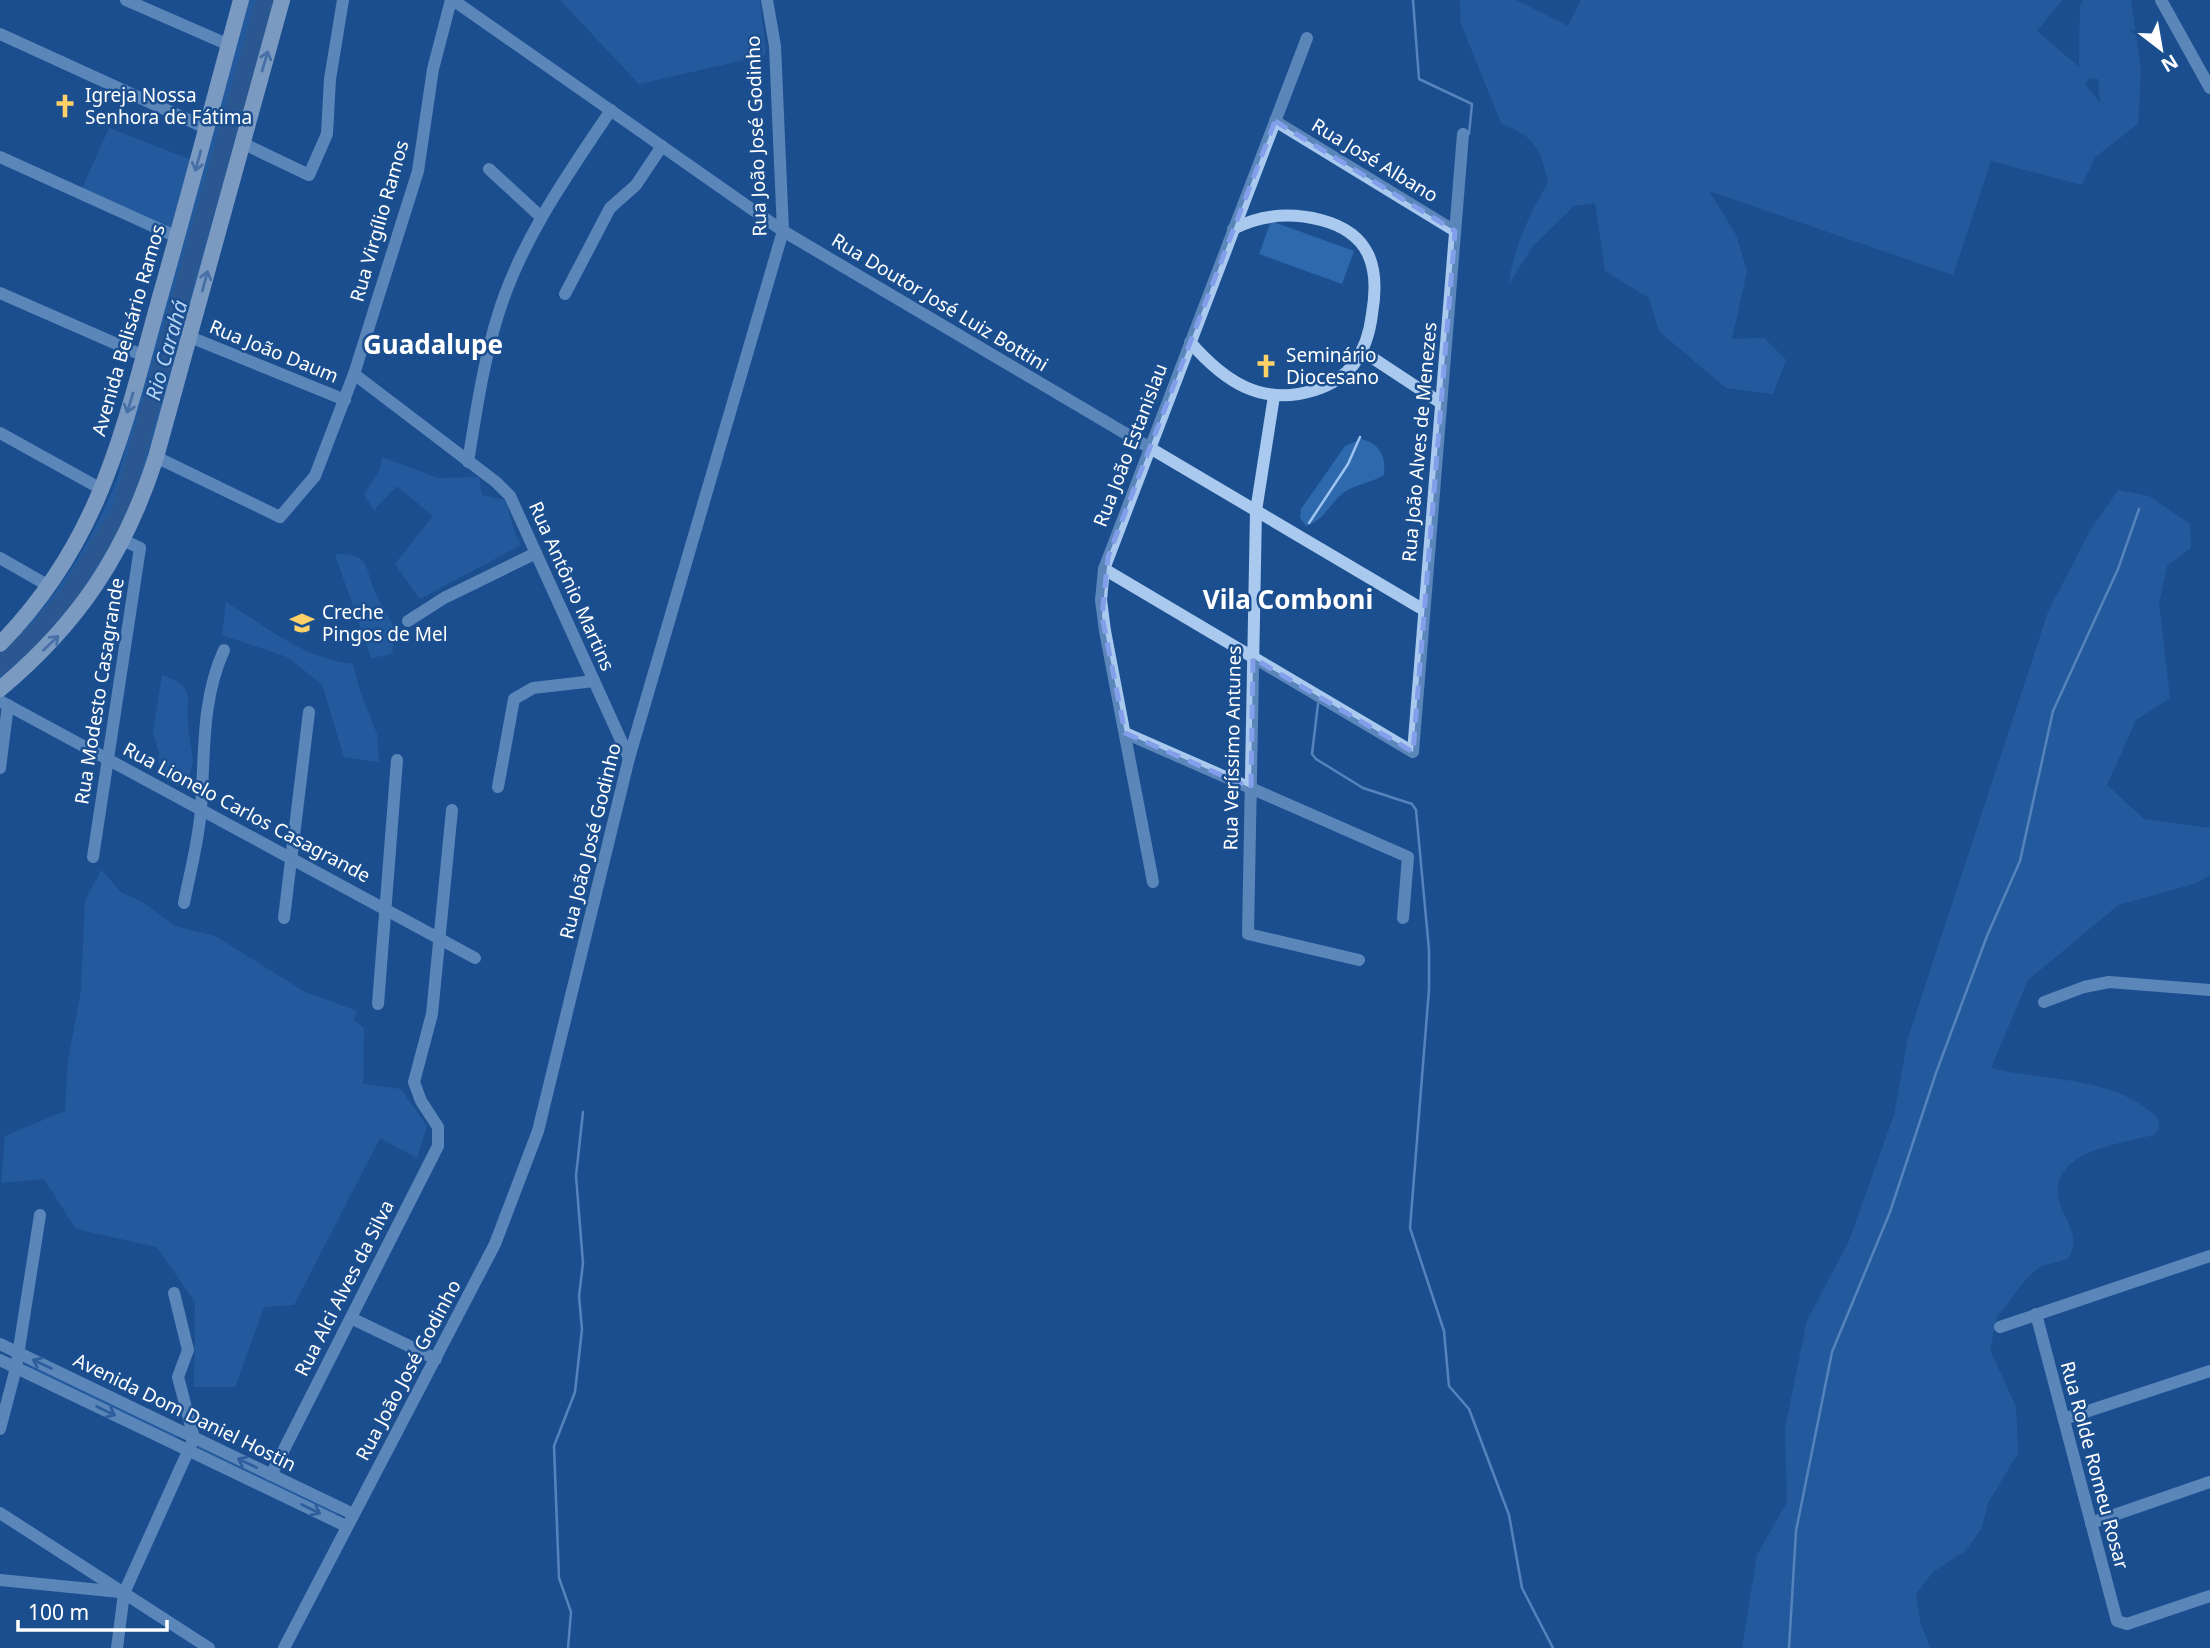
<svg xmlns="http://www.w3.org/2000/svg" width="2210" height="1648" font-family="'Noto Sans',sans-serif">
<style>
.green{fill:#2e69ad;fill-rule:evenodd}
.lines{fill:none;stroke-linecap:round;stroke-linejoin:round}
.stream{stroke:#9cc4f0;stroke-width:2.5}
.river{stroke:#3c6290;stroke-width:18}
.minor{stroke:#a9c9ee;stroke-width:12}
.major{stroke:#f0f6ff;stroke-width:16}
.oneway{stroke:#7b9ac1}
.oneway2{stroke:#4674ac}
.marked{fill:none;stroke:#839eea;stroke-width:5;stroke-dasharray:14 9;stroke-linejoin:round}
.labels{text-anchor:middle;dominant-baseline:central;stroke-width:5;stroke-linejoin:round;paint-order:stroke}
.poi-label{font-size:19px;fill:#fff;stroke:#1b4f8f;text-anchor:start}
.street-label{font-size:19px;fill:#fff;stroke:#1b4f8f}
.water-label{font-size:21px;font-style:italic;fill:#b5d3f5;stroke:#1b4f8f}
.district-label{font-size:26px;font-weight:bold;fill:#fff;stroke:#1b4f8f}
</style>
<rect width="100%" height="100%" fill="#1b4f8f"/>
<!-- green -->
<g class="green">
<path d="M 249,0 L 277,0 L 149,463 L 114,545 L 60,624 L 0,682 L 0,655 C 52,605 90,547 117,480 Z"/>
<polygon points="560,0 760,0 766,55 639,84"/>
<path d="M 1460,0 L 1516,0 L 1568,26 L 1581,0 L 2062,0 L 2037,31 L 2079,67 L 2080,6 L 2083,0 L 2131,0 L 2141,69 L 2138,124 L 2095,157 L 2082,185 L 1991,161 L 1953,275 L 1709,191 L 1736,235 L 1747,271 L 1732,339 L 1764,338 L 1786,360 L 1773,394 L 1726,388 L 1659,331 L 1649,298 L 1605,271 L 1595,203 L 1574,206 L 1533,246 L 1509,284 C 1514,245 1530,215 1548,182 C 1540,146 1534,137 1501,123 L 1461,24 ZM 2090,78 L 2098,79 L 2100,103 L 2085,84 Z"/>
<polygon points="109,128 197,162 177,237 80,193"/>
<polygon points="1271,221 1354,251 1342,284 1259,254"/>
<path d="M 1362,439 C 1380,444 1386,456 1384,475 C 1371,483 1356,484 1343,493 C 1329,504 1325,520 1306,526 L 1300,518 L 1301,509 L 1345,446 Z"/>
<polygon points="382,457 437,478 479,477 482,495 506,500 514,531 521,545 420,599 395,564 433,516 397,486 374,510 364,495 380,470"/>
<path d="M 2118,490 L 2149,496 L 2190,524 L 2191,548 L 2167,566 L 2159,603 L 2170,698 L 2136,720 L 2107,785 L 2144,819 L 2210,828 L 2210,875 L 2197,883 L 2118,905 L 2028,980 L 1991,1068 C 2047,1082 2112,1075 2158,1118 L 2159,1129 L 2153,1135 C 2114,1145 2035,1154 2064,1214 C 2072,1231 2078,1241 2068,1259 L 2041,1266 L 2026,1279 L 1997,1317 L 1990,1350 L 2016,1407 L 2018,1453 L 1988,1503 L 1982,1528 L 1965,1551 L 1933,1572 L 1916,1594 L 1920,1621 L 1930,1648 L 1742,1648 L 1757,1555 L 1787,1502 L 1785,1428 L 1807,1321 L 1849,1241 L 1894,1115 L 1908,1038 L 2048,612 L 2090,531 Z"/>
<path d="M 335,554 C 373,554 363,567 376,594 C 389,622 398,620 392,654 L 371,658 Z"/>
<path d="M 226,602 C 266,627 305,659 353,664 L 360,692 L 377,734 L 379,762 L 344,757 L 322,684 L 287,657 L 222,635 Z"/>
<path d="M 162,675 C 198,688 185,697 188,726 C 191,757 199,758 183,789 L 158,774 L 159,753 L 153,733 Z"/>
<polygon points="101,870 122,893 141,901 175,926 215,936 305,992 357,1011 353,1020 364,1028 363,1084 401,1089 427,1126 417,1158 380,1138 294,1305 264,1307 235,1387 194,1387 195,1302 157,1247 76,1229 44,1179 1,1183 5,1136 65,1111 68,1061 81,990 85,901"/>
<polygon points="25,1363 179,1435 176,1438 28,1367"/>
<polygon points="198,1444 338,1513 336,1515 197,1449"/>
</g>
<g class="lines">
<!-- stream -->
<g class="stream">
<polyline points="1413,0 1419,79 1472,104 1469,134"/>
<polyline points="1309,523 1348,464 1360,437"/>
<polyline points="1318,704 1312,754 1316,759 1363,788 1412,804 1416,810 1429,950 1429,989 1410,1228 1444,1331 1449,1386 1469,1409 1509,1515 1522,1588 1553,1648"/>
<polyline points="568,1648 571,1612 559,1578 554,1446 575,1392 582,1329 579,1296 583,1263 576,1176 583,1112"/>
<polyline points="1789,1648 1796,1531 1832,1352 1890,1212 1936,1073 1987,936 2020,861 2053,711 2118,569 2139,509"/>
</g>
<!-- river -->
<polyline class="river" points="0,666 33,636 70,593 121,510 265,0"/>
<!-- minor -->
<g class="minor">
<polyline points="126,0 229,45"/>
<polyline points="453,0 783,231 1424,610"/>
<polyline points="2161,0 2210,88"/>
<polyline points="0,34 206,128"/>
<polyline points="1275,121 1455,231"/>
<polyline points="242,143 309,175 327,134 330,79 343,0"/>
<polyline points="0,157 177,237"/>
<polyline points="489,169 541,217"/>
<polyline points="0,293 144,356"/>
<polyline points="565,294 610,208 636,185 662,146"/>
<polyline points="190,337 345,400"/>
<path d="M 1190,342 C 1224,381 1261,407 1315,390 C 1330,385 1344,377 1354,364 C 1364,350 1370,331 1372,314 C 1380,268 1371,233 1321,220 C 1290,212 1262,214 1233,229"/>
<polyline points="1362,351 1441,403"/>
<polyline points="354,374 496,482 510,496 629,758"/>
<polyline points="1274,396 1256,511 1248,934 1359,960"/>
<polyline points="0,433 103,490"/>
<polyline points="156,457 280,517 315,476 354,374 418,171 433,69 451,0"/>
<path d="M 468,462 C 476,413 483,363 498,315 C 521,240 567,175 611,110"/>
<polyline points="0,558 49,586"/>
<polyline points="1104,569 1413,752 1463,134"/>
<polyline points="408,621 444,598 536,553"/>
<polyline points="0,701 475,958"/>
<polyline points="1125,733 1408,857 1403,918"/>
<polyline points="0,768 8,705"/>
<polyline points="498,787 514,699 533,688 594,681"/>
<polyline points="93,857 140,548 123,540"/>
<polyline points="1153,882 1105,631 1101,600 1104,569 1307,38"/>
<path d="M 184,903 C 190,872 199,840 201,808 C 205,753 201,701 224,650"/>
<polyline points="284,918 309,712"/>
<polyline points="2044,1002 2084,987 2109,982 2210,990"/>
<polyline points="378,1004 397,760"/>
<polyline points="2036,1314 2117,1621 2127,1624 2210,1596"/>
<polyline points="351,1318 436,1359"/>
<polyline points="2000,1327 2210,1256"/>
<polyline points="0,1344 353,1514"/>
<polyline points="0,1360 346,1526"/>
<polyline points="2064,1419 2210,1371"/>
<polyline points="0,1429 16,1368 40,1215"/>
<polyline points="271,1475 438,1146 438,1127 421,1101 414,1082 432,1014 452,810"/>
<polyline points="0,1513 209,1648"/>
<polyline points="2091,1523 2210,1482"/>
<polyline points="0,1580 120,1592"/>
<polyline points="117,1648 124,1593 194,1438 178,1377 188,1350 174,1293"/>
<polyline points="284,1648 495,1244 538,1131 629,758 783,231 775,46 767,0"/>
</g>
<!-- major -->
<g class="major">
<path d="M 0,644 C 101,541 123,431 160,297 C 188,199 214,99 241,0"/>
<path d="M 0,689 C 78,624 125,554 156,457 L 282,0"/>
</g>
</g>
<!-- one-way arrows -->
<defs><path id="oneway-shaft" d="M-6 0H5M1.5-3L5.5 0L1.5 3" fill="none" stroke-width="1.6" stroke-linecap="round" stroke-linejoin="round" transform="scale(1.75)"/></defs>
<g class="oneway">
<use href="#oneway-shaft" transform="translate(265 61) rotate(-74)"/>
<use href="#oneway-shaft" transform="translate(198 161) rotate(105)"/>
<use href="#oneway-shaft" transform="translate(205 281) rotate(-75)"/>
<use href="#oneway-shaft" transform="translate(130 403) rotate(107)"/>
<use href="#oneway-shaft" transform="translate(51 643) rotate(-44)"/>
</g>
<g class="oneway2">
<use href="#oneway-shaft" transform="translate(42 1364) rotate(-154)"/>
<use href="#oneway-shaft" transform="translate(106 1411) rotate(26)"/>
<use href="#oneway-shaft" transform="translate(247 1463) rotate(-154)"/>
<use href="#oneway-shaft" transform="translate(311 1509) rotate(26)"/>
</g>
<!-- marked area -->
<path d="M0 0H2210V1648H0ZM 1275,121 L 1455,231 L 1413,752 L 1253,658 L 1251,788 L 1125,733 L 1102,616 L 1108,557 Z" fill="#1b4f8f" fill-opacity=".55" fill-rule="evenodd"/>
<path class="marked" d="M 1275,121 L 1455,231 L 1413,752 L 1253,658 L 1251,788 L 1125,733 L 1102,616 L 1108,557 Z"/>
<!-- icons -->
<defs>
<g id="church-bare" transform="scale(1.89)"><path d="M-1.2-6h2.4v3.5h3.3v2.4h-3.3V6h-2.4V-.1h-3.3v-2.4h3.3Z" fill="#ffd166" stroke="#1b4f8f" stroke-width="2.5" paint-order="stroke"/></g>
<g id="school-bare" transform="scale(1.89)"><path d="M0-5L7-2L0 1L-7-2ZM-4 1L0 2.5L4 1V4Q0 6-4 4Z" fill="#ffd166" stroke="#1b4f8f" stroke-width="2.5" paint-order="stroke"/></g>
</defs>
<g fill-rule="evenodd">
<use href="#church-bare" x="65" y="106"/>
<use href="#church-bare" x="1266" y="366"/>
<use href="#school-bare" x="302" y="623"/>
</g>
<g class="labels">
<!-- poi labels -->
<g class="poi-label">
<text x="85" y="95">Igreja Nossa<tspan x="85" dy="22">Senhora de Fátima</tspan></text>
<text x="1286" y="355">Seminário<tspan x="1286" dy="22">Diocesano</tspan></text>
<text x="322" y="612">Creche<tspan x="322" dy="22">Pingos de Mel</tspan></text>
</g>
<!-- street labels -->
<g class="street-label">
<text transform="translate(756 136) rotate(-92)">Rua João José Godinho</text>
<text transform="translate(1375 160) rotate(31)">Rua José Albano</text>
<text transform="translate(379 221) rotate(-74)">Rua Virgílio Ramos</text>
<text transform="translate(940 302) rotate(31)">Rua Doutor José Luiz Bottini</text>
<text transform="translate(128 330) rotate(-74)">Avenida Belisário Ramos</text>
<text transform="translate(274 351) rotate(22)">Rua João Daum</text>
<text transform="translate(1419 442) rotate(-85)">Rua João Alves de Menezes</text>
<text transform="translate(1130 445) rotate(-69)">Rua João Estanislau</text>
<text transform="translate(572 586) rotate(66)">Rua Antônio Martins</text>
<text transform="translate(99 691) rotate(-81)">Rua Modesto Casagrande</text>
<text transform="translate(1232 748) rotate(-89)">Rua Veríssimo Antunes</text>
<text transform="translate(247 812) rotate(28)">Rua Lionelo Carlos Casagrande</text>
<text transform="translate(590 841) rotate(-76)">Rua João José Godinho</text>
<text transform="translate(344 1288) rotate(-63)">Rua Alci Alves da Silva</text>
<text transform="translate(408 1370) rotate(-62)">Rua João José Godinho</text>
<text transform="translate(185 1412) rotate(26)">Avenida Dom Daniel Hostin</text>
<text transform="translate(2095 1465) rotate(75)">Rua Rolde Romeu Rosar</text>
</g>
<!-- water labels -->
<g class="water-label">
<text transform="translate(166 350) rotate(-74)">Rio Carahá</text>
</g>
<!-- district labels -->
<g class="district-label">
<text x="433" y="344">Guadalupe</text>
<text x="1288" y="599">Vila Comboni</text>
</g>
</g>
<!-- north arrow -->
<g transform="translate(2161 49) rotate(149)" stroke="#1b4f8f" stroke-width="5" paint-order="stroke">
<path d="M0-5L12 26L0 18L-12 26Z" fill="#ffffff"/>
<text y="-10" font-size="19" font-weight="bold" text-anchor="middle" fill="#ffffff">N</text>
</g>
<!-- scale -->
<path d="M18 1620v10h149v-10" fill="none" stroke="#ffffff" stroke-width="3.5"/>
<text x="28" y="1620" font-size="21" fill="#ffffff" stroke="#1b4f8f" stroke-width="5" paint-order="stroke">100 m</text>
</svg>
